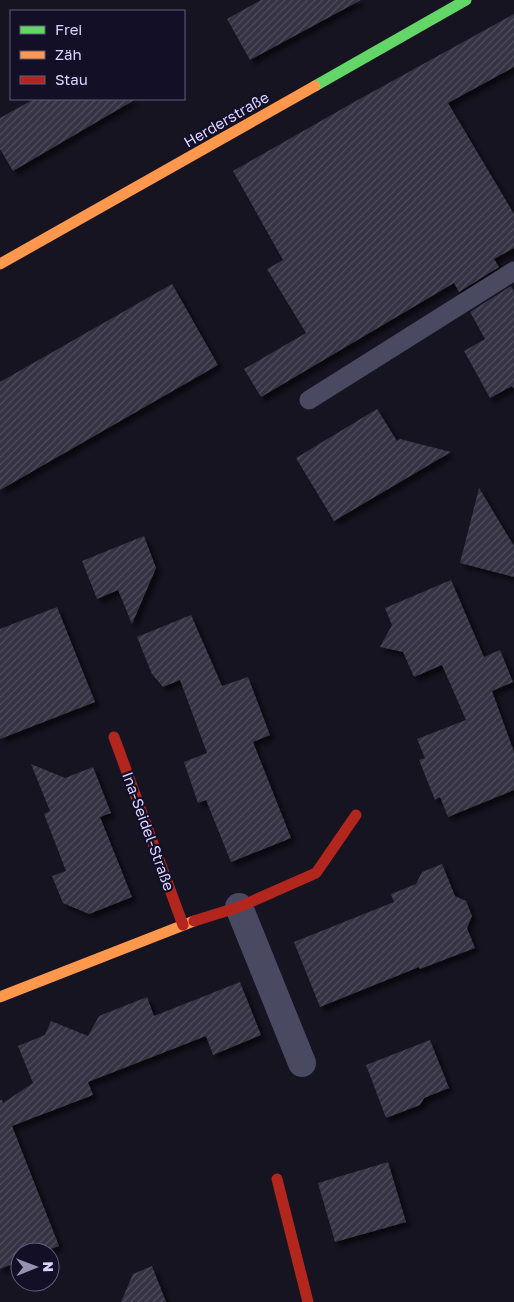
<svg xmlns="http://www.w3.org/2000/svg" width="514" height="1302" font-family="'Golos Text',sans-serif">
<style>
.building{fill:url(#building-hatch);filter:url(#shadow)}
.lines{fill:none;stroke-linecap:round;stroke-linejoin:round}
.lane{stroke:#4a4962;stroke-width:19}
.street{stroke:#4a4962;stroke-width:28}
.fast{stroke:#63d668;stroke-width:11}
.slow{stroke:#ff974d;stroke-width:11}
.jam{stroke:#b3261e;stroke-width:11}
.labels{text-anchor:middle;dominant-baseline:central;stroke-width:4.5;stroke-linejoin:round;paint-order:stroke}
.street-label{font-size:15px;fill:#d9d4ff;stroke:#130f26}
</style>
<defs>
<pattern id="building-hatch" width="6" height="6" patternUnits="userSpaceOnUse" patternTransform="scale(1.25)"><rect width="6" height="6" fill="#343243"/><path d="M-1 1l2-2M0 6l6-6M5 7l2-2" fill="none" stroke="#514f5f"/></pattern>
<filter id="shadow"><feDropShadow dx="4.5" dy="4.5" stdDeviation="2.5" flood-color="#0009"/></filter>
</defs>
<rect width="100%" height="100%" fill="#161421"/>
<!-- building -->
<g class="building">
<polygon points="261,0 361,0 250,60 227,19"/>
<polygon points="514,14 514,67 448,103 514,214 514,248 494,259 499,267 459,292 454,283 261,397 244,369 306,333 267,269 283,260 233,171 356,101"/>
<polygon points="34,99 136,99 13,171 0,149 0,118"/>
<polygon points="172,284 218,365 0,490 0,382"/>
<polygon points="511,286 514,292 514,389 512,386 490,398 464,351 485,339 470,312"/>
<polygon points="377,409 397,441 400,439 451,452 334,521 296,458"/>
<polygon points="479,488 514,546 514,577 460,563"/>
<polygon points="144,536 156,568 132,624 118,590 97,599 82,561"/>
<polygon points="451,580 484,657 500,650 513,682 492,691 514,752 514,790 448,817 440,797 435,800 419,760 425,758 417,739 466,720 442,665 414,677 403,652 380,647 392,625 385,608"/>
<polygon points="57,607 95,702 0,739 0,629"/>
<polygon points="191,615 222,686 248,677 270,735 253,742 291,838 231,862 206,800 198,803 184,762 207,753 180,680 163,687 152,674 137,637"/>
<polygon points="31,764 65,778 93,767 111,813 100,817 132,897 89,914 63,903 52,876 66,871 44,814 50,811"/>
<polygon points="442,864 455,896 466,901 472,916 467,928 475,948 420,969 419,967 320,1007 294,942 394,902 391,894 416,884 422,872"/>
<polygon points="240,982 261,1035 213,1055 206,1036 88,1082 93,1095 12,1126 59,1246 43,1252 20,1252 20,1261 0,1269 0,1100 2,1100 3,1103 33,1083 18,1046 45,1035 51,1021 88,1036 99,1016 147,997 154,1016"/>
<polygon points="430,1040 449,1088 424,1098 420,1105 386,1118 366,1065"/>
<polygon points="388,1162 406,1222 335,1242 318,1183"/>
<polygon points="152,1266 166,1302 121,1302 133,1274"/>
</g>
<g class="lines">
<!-- lane -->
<polyline class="lane" points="309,400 514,271"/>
<!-- street -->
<polyline class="street" points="239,907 302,1063"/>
<!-- fast -->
<polyline class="fast" points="315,86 466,0"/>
<!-- slow -->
<g class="slow">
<polyline points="0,264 315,86"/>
<polyline points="0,997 194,921"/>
</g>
<!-- jam -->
<g class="jam">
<polyline points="114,737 183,925"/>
<polyline points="194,921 239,907 316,873 356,815"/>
<polyline points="277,1179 308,1302"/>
</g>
</g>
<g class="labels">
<!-- street labels -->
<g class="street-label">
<text transform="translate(226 119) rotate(-30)">Herderstraße</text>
<text transform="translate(149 831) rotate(70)">Ina-Seidel-Straße</text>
</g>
</g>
<!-- legend -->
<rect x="10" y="10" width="175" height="90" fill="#130f26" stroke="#625e7d"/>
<rect x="20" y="26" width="25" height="8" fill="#63d668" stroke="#625e7d"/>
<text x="55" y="35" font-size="15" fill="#d9d4ff">Frei</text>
<rect x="20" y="51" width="25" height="8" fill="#ff974d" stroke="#625e7d"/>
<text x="55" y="60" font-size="15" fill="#d9d4ff">Zäh</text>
<rect x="20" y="76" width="25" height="8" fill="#b3261e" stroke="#625e7d"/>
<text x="55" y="85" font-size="15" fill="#d9d4ff">Stau</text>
<!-- north arrow -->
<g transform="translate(35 1267) rotate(89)"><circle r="24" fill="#130f26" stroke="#625e7d"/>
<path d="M0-4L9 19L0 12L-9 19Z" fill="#9591b1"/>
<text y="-8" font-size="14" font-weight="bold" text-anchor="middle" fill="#d9d4ff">N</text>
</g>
</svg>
